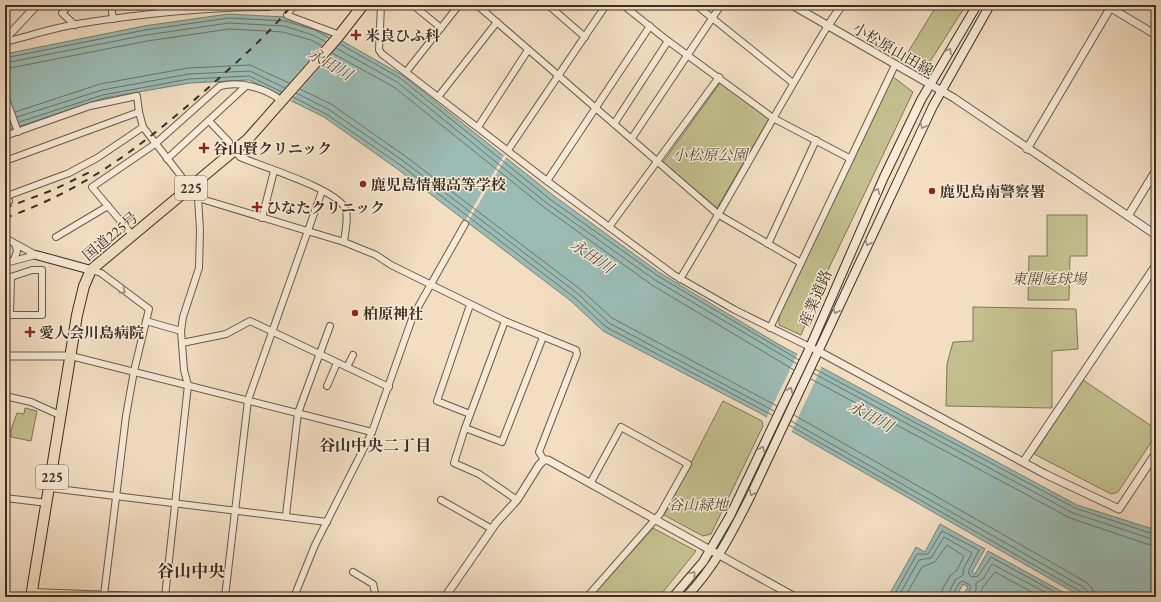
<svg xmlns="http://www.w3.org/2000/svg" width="1161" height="602" font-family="'EB Garamond','Noto Serif JP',serif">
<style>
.green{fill:#c3bf8e;stroke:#807658}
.water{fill:#9bbcb5;stroke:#75837a}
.pier{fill:#f3dec2}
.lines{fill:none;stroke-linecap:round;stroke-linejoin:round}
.shore{stroke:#6c756c;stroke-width:1}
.minor-casing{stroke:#6a5a4a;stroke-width:8}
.tertiary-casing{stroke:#6a5a4a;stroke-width:9}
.secondary-casing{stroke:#3d2e22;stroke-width:10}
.trunk-casing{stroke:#3d2e22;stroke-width:12}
.minor{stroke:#f7ead7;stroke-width:6}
.tertiary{stroke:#f7ead7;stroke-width:7}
.secondary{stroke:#f7ead7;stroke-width:8}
.trunk{stroke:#f3dec2;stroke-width:10}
.rail{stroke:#3d2e22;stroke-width:2;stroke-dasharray:7 7;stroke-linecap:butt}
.oneway{stroke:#9a8c7c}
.poi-dot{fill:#8f2418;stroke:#f7ead7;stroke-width:1.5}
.labels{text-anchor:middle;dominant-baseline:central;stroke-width:3;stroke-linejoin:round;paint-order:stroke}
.shield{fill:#f7ead7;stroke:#756658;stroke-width:1}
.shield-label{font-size:14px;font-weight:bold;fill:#3d2e22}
.poi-label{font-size:15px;font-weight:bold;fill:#3d2e22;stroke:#f7ead7;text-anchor:start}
.street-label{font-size:15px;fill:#3d2e22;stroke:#f7ead7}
.park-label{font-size:15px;font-style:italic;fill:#584b38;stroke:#f7ead7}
.water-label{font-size:16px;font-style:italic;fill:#545247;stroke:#f7ead7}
.neighbourhood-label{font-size:16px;font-weight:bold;fill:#3d2e22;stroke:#f7ead7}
.quarter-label{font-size:17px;font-weight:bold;fill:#3d2e22;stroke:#f7ead7}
</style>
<rect width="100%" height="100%" fill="#f3dec2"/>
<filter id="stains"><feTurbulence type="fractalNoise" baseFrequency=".005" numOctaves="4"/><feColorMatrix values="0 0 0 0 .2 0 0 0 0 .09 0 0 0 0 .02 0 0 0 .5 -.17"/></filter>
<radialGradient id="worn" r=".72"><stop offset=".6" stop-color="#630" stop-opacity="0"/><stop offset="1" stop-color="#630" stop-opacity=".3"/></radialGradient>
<!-- green -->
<g class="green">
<polygon points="937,5 966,5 926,68 905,57"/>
<polygon points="892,76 913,92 829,268 801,335 779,325 779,316"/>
<polygon points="720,83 770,117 717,208 663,162"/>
<polygon points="1047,215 1087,215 1087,256 1070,256 1069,300 1028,300 1029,256 1047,256"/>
<polygon points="973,307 1076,309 1078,349 1052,351 1052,408 946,406 947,364 953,342 973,341"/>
<polygon points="1083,380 1156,429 1156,435 1118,492 1111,494 1034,454"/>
<polygon points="723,401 762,421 763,426 711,534 703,536 664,515"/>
<polygon points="25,408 37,411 31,441 11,437 11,430 17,413 24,414"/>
<polygon points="653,528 696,551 659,597 591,597"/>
</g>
<!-- water -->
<g class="water">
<polygon points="228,14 285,17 316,26 402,75 554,196 660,273 778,344 1077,505 1156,530 1156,597 1082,597 758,412 603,331 571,301 396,168 324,117 249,80 190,83 104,98 5,131 5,54 144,26"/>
<polygon points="940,524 985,549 972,572 975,574 988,551 1072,597 962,597 968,587 963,584 956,597 888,597 916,547 925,552"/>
</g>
<!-- pier -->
<g class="pier">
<polygon points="331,34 341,42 291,101 279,95"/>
<polygon points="504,155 507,156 466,225 464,223"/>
<polygon points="798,353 822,366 791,433 766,419"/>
</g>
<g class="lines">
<!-- shore -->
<g class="shore">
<polyline points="340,44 400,78 551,200 658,276 799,360"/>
<polyline points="336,48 397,82 548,204 655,280 797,364"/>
<polyline points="332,53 394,87 545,208 652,285 794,370"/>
<polyline points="5,58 145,30 229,18 285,21 315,30 329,38"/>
<polyline points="5,63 146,35 229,23 284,26 313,35 326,42"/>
<polyline points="5,69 147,41 229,29 283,32 311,40 322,46"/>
<polyline points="300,89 331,104 405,156 580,289 612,318 777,406"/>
<polyline points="296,93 328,109 402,160 577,293 609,323 774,411"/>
<polyline points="293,97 326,114 399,164 574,297 606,327 772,415"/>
<polyline points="15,112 100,84 188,68 250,65 289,83"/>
<polyline points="17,117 102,90 189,74 250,71 285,88"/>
<polyline points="19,122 103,95 189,79 249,76 282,92"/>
<polyline points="815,369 1075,508 1150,533 1156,533"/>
<polyline points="813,373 1073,513 1149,538 1156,539"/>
<polyline points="811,379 1070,518 1147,544 1156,545"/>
<polyline points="794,415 1086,582 1092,588 1094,597"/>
<polyline points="791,421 1083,587 1087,591 1088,597"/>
<polyline points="789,425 1081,592 1083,597"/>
<polyline points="893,597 917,554 928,554 942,531 979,550 969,570 969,574 972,577 978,576 991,557 1064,597"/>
<polyline points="898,597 919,560 931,558 944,537 972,553 964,568 963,575 955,580 947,597"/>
<polyline points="905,597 922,567 935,562 947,545 964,556 957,570 950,576 943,588 941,597"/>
<polyline points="952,597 959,583 963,581 971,586 967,597"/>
<polyline points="972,597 976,590 976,583 983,579 992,564 1054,597"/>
<polyline points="979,597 983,587 995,572 1041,597"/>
</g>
<!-- minor casing -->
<g class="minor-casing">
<g id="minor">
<polyline points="69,5 62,13 75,25"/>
<polyline points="111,5 113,19"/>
<polyline points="294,5 287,15 289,16 340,35"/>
<polyline points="381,5 379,50 382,54 547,181 674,275 735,310 814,349"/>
<polyline points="413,5 441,28"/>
<polyline points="477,5 719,215 801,263"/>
<polyline points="548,5 585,37"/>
<polyline points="623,5 668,41 773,118 849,158"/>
<polyline points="696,5 793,83"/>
<path d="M 5,42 C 29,36 53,28 77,24 C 141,14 204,7 269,7 L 273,5"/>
<polyline points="406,72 459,5"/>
<polyline points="5,96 18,132"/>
<polyline points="438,97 497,22"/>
<polyline points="210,122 229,142"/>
<polyline points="614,124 668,41"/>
<polyline points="478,127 528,50"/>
<polyline points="5,136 90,106 137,96 139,112"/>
<polyline points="632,138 721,5"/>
<polyline points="508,150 606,5"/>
<path d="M 234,151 L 240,157 C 263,167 334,188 345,208 C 349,216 345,233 344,242"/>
<polyline points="167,159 246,86"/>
<polyline points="5,161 139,112 143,127 198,198 344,242 376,255 391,265 505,321 576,350 577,354 539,452 544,460"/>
<polyline points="547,181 650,26"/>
<polyline points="5,191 7,196 69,173 97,158 143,127"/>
<polyline points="5,202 9,201 7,196"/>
<polyline points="262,218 274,171"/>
<polyline points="609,227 719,77"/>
<path d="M 133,236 L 92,187 L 155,144 L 220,86 C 241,81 265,88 282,101"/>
<polyline points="56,237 108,206"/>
<polyline points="5,238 36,255"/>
<polyline points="768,244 816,140"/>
<polyline points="14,260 17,251 15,244"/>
<polyline points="5,263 36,255"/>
<polyline points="91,270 101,273 149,309 134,371 126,416 104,595"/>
<path d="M 680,279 C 731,196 776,110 827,27"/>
<polyline points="470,305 437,401 470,414"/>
<polyline points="5,315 42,315 42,270 32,270 11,277 10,315"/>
<polyline points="146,321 181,331"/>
<polyline points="505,321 465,428 454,463 479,474 517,500"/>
<polyline points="770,328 895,65"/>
<polyline points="182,343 226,334 250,321 389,387"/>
<polyline points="71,356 372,432"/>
<polyline points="347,367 353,355"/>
<polyline points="327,386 337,363"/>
<polyline points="5,396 31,402 62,416"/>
<polyline points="465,428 502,442 543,337"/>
<polyline points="50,488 327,522"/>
<polyline points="5,498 48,503"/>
<polyline points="441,500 492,529"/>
<polyline points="286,515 298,413 330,326"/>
<polyline points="353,572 373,584 376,597"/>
<polyline points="32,592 167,597"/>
<polyline points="165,597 188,385 184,370 181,331 183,317 199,268 200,230 198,198"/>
<polyline points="225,597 248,400 322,191"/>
<polyline points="294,597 315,545 372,432 413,316 465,224"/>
<polyline points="578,597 588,596"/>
<polyline points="587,597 660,514 688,464 621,427 591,482"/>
</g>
</g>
<!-- tertiary casing -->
<g class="tertiary-casing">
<g id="tertiary">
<polyline points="792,5 954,98 1156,235"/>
<polyline points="1106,5 1156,35"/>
<polyline points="827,27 842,5"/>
<polyline points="5,39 37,5"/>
<polyline points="1027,149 1112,5"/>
<polyline points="1128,216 1156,170"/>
<polyline points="818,351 1045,474 1119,509 1156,453"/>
<polyline points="5,356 71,356"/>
<polyline points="1024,461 1156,265"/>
<polyline points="445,597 496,523 517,500 539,465 544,460 548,460 795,597"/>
</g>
</g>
<!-- secondary casing -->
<g class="secondary-casing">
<g id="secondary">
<polyline points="36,255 91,270"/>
<polyline points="673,597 703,562 730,516 807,354 884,177 921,100 977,5"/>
<path d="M 686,597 C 714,568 732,533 750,497 L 933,106 L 990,5"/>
</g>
</g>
<!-- trunk casing -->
<g class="trunk-casing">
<polyline id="trunk" points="31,597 77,315 84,286 91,270 248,139 338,37 363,5"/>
</g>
<!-- minor -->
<use href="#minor" class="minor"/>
<!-- tertiary -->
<use href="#tertiary" class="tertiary"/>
<!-- secondary -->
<use href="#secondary" class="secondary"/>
<!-- trunk -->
<use href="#trunk" class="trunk"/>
<!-- rail -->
<g class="rail">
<polyline points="5,208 53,190 90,172"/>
<path d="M 5,218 C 87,189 143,145 208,88 C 237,62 267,36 292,5"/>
</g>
</g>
<!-- one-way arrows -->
<defs><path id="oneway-chevron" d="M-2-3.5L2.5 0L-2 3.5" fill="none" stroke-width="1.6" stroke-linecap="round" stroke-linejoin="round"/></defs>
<g class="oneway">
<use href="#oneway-chevron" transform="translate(949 51) rotate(-59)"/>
<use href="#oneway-chevron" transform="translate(923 126) rotate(115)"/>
<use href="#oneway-chevron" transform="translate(877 191) rotate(-65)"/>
<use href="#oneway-chevron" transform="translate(868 243) rotate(115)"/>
<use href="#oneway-chevron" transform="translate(123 291) rotate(36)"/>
<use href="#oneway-chevron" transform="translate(836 311) rotate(115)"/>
<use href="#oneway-chevron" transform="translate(790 390) rotate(-65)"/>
<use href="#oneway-chevron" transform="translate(762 449) rotate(-64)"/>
<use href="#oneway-chevron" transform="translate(752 493) rotate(116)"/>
<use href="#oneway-chevron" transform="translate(693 574) rotate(-50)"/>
</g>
<!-- markers -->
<g class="poi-dot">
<path d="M354 29h4v4h4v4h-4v4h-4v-4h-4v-4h4z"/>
<path d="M202 142h4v4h4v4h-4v4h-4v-4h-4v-4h4z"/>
<circle cx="363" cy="184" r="4"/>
<circle cx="932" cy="191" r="4"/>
<path d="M255 201h4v4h4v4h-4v4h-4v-4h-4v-4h4z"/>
<circle cx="355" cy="313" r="4"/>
<path d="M28 326h4v4h4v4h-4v4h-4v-4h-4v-4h4z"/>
</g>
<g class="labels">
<!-- shield labels -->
<g class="shield">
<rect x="175" y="176" width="32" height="24" rx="3"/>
<rect x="36" y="465" width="32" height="24" rx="3"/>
</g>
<g class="shield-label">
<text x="191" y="188">225</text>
<text x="52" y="477">225</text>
</g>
<!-- poi labels -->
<g class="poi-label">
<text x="365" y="35">米良ひふ科</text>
<text x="213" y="148">谷山賢クリニック</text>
<text x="371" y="184">鹿児島情報高等学校</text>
<text x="940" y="191">鹿児島南警察署</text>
<text x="266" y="207">ひなたクリニック</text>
<text x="363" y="313">柏原神社</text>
<text x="39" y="332">愛人会川島病院</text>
</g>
<!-- street labels -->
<g class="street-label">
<text transform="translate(893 49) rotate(30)">小松原山田線</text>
<text transform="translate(110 236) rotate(-40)">国道225号</text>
<text transform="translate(815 298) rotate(-67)">産業道路</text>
</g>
<!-- park labels -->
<g class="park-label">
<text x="710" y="154">小松原公園</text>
<text x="1049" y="278">東開庭球場</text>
<text x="698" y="504">谷山緑地</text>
</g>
<!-- water labels -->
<g class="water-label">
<text transform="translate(330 64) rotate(30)">永田川</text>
<text transform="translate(592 256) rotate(34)">永田川</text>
<text transform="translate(871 416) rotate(29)">永田川</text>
</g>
<!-- neighbourhood labels -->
<g class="neighbourhood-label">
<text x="375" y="445">谷山中央二丁目</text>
</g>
<!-- quarter labels -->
<g class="quarter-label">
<text x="191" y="571">谷山中央</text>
</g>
</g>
<!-- margin -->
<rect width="1161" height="602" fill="none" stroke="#f3dec2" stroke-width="20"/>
<rect x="6" y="6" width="1149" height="590" fill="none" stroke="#3d2e22" stroke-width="2"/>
<rect x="10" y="10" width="1141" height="582" fill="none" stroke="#3d2e22"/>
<rect width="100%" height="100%" filter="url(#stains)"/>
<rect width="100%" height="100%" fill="url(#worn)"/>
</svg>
